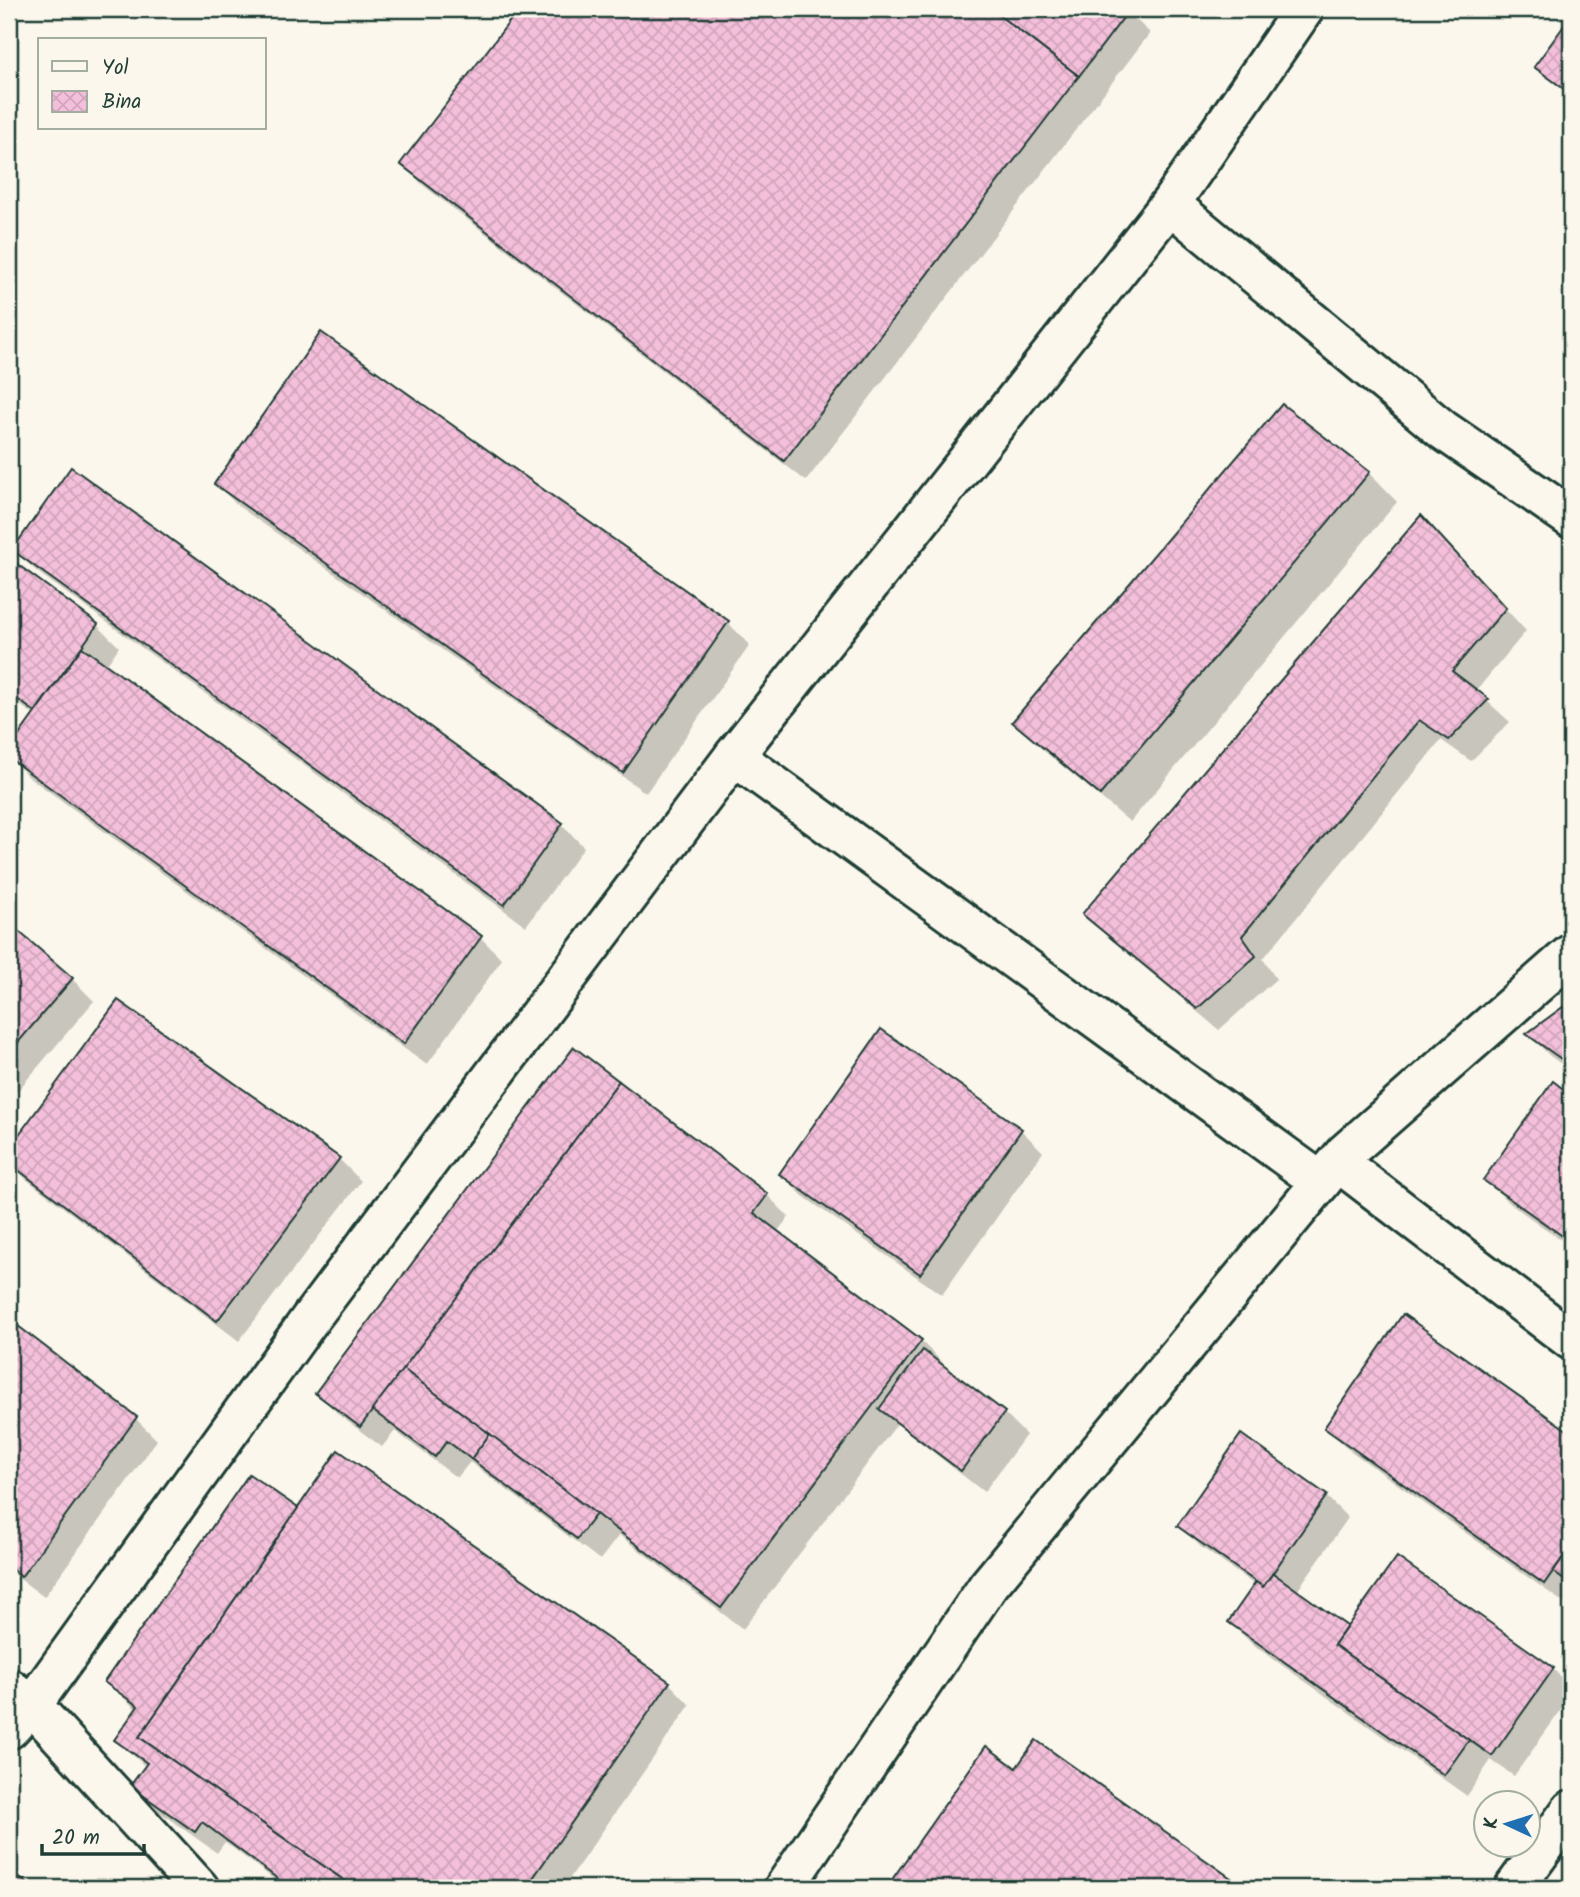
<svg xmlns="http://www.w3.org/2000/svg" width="1580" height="1897" font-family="Kalam,sans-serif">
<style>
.shadow{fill:#0003}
.building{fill:url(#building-cross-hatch);stroke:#1f3d34;stroke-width:2}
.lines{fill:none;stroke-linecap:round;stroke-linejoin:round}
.minor-casing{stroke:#1f3d34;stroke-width:44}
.minor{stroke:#fbf7ec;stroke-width:38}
</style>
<defs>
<pattern id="building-cross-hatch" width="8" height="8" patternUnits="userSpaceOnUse" patternTransform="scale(1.75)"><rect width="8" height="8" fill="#f4bfda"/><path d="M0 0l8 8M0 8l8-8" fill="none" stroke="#d1a5bc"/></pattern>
</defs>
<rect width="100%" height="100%" fill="#fbf7ec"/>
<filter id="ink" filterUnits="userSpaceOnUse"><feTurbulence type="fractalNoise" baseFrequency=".0143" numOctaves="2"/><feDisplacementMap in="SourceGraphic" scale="14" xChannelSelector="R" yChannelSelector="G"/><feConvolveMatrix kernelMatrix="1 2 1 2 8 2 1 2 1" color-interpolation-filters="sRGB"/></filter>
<g filter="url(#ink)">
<!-- shadow -->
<g class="shadow">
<polygon points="521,9 1125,9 1150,33 806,481 424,186 402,164"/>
<polygon points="1571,19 1571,98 1536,66"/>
<polygon points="321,335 728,623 750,645 646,793 238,506 216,484"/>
<polygon points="72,470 562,825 584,847 526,926 36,571 14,549"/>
<polygon points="1369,473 1397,502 1130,822 1043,750 1014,722"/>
<polygon points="1443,540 1526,631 1476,691 1510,722 1471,761 1441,740 1263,959 1276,979 1219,1030 1106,935 1085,914"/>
<polygon points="9,561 97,625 119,647 106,666 481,938 502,959 427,1065 29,777 9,757 9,752 35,716 19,704 9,718"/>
<polygon points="9,925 72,979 94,1001 9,1101"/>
<polygon points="118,1002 339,1159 361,1181 239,1341 26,1179 9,1162 9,1151"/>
<polygon points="1571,1003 1571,1071 1550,1056 1529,1035"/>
<polygon points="1553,1084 1571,1097 1571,1247 1508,1202 1486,1180"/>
<polygon points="1021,1130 1043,1152 942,1295 803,1196 781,1174"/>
<polygon points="767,1195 789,1217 777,1232 921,1341 943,1363 941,1366 1004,1413 1026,1435 984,1492 897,1424 743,1629 619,1535 600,1560 470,1462 457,1478 395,1431 382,1447 339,1415 318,1393"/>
<polygon points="1404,1317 1571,1435 1571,1598 1567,1605 1348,1449 1326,1427"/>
<polygon points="9,1321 135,1418 157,1440 44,1597 9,1571"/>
<polygon points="1241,1437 1326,1496 1348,1518 1296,1592 1348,1629 1553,1669 1571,1687 1571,1696 1514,1776 1491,1760 1467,1796 1252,1644 1230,1622 1256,1586 1201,1547 1179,1525"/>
<polygon points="298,1511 669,1683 690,1705 563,1888 285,1888 225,1842 217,1853 154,1808 132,1786 146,1767 116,1740 137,1710 106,1682"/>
<polygon points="1036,1742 1242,1888 888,1888 986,1749 1017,1770"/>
</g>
<!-- building -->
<g class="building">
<polygon points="519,9 991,9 1079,76 784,461 400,164"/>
<polygon points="991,9 1128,9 1129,10 1079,76"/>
<polygon points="1571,16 1571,94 1534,67"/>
<polygon points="321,332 729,621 623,773 214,484"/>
<polygon points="1282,404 1370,472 1100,795 1012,722"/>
<polygon points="71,467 563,823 504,905 12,550"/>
<polygon points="1421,515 1506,608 1452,671 1489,699 1449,740 1419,720 1242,936 1256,956 1197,1009 1082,914"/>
<polygon points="9,558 98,624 35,712 9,693"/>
<polygon points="82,647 482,936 404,1044 9,758 9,749"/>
<polygon points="9,923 73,978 9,1053"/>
<polygon points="118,1000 340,1158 217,1321 9,1163 9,1148"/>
<polygon points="1571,1001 1571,1066 1526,1034"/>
<polygon points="881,1029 1022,1129 920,1274 779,1174"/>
<polygon points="574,1047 619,1081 360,1427 315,1393"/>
<polygon points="619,1081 768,1194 754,1213 922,1340 721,1608 403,1369"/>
<polygon points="1553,1081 1571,1095 1571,1242 1483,1180"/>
<polygon points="1403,1314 1571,1433 1571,1546 1544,1584 1324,1428"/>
<polygon points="9,1319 137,1417 21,1577 9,1567"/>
<polygon points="923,1350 1005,1412 961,1471 879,1409"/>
<polygon points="403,1369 490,1434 471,1459 447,1441 435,1457 372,1410"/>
<polygon points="490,1434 596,1514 577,1539 471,1459"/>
<polygon points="1241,1434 1327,1495 1263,1587 1177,1526"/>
<polygon points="338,1450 670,1682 526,1888 355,1888 139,1737"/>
<polygon points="249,1474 298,1508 139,1737 355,1888 290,1888 202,1822 195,1832 130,1786 147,1763 114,1740 138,1706 104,1682"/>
<polygon points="1571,1546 1571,1585 1553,1572"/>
<polygon points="1397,1557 1554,1668 1492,1756 1334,1645"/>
<polygon points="1273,1573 1347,1626 1334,1645 1469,1740 1444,1775 1228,1622 1256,1582 1263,1587"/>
<polygon points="1036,1740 1245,1888 886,1888 986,1746 1016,1768"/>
<polygon points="11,1871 33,1888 9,1888"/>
</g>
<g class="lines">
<!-- minor casing -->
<g class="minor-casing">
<g id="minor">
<polyline points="1170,204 1443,430 1571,518"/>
<polyline points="734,756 1321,1182"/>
<polyline points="1338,1162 1571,1340"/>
<polyline points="9,1688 32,1705 199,1888"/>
<polyline points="9,1729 32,1705 313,1315 734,756 1170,204 1304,9"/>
<polyline points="784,1888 988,1586 1345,1153 1571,954"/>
<polyline points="1514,1888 1571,1810"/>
</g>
</g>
<!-- minor -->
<use href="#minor" class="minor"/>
</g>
</g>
<!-- margin -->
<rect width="1580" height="1897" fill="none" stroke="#fbf7ec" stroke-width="35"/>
<rect x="18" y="18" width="1545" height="1862" fill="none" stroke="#1f3d34" stroke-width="2.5" filter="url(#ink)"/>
<!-- legend -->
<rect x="38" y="38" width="228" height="91" fill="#fbf7ec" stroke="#a3ada2" stroke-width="2"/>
<rect x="52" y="61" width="35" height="10" fill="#fbf7ec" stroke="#a3ada2" stroke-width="2"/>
<text x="102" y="74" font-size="21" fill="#1f3d34">Yol</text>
<rect x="52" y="91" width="35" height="21" fill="url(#building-cross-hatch)" stroke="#a3ada2" stroke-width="2"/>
<text x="102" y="108" font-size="21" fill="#1f3d34">Bina</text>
<!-- north arrow -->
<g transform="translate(1507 1824) rotate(274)"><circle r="33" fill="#fbf7ec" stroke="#a3ada2" stroke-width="2"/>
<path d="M0-5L12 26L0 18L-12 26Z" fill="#1f6fb2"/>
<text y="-10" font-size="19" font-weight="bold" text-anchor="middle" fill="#1f3d34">K</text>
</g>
<!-- scale -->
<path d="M42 1844v10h102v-10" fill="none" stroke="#1f3d34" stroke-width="3.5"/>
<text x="52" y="1844" font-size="21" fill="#1f3d34" stroke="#fbf7ec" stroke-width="5" paint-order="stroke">20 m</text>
</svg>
